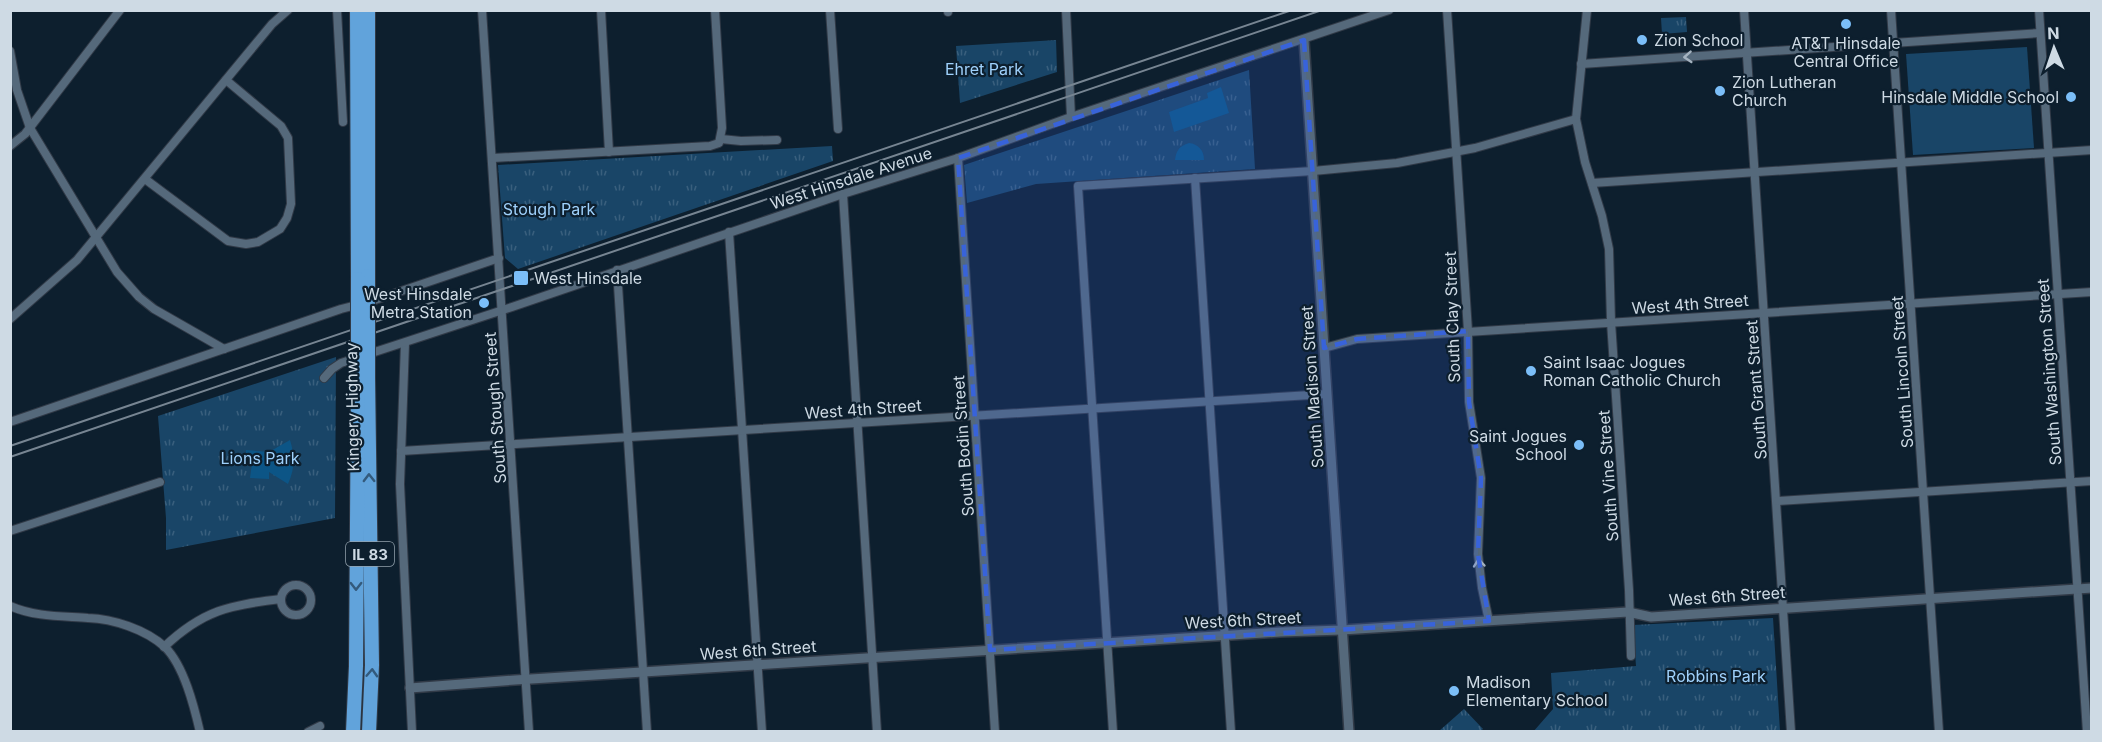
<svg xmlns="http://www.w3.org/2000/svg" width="2102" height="742" font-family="Inter,sans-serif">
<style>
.grass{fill:#194567}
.park{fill:url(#park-tufts)}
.water{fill:#0c5586}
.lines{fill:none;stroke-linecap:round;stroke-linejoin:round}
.minor-casing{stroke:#313a47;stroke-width:10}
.tertiary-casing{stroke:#313a47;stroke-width:12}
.motorway-casing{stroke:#313a47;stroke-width:16}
.minor{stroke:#55697b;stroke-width:8}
.tertiary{stroke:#55697b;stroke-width:9}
.motorway{stroke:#61a3db;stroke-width:14}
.rail{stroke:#778592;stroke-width:2}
.motorway-bridge-casing{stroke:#313a47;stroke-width:16;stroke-linecap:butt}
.motorway-bridge{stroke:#61a3db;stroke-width:14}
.oneway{stroke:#a4b2bf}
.oneway2{stroke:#335a7c}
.marked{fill:#3863da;fill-opacity:0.2;stroke:#3863da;stroke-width:4.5;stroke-dasharray:12 8;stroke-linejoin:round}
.poi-dot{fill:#7bbef8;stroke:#0d1f2e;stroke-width:2}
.labels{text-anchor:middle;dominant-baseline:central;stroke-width:4.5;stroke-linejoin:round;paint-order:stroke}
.shield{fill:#0d1f2e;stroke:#94a2ad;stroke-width:1.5}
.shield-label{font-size:15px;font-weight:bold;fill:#cedae4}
.poi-label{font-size:16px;fill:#cedae4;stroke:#0d1f2e;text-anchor:start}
.park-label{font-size:16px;fill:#9fd1fc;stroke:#0d1f2e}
.street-label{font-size:16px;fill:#cedae4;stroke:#0d1f2e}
</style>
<defs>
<pattern id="park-tufts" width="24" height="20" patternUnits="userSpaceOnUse" patternTransform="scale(1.5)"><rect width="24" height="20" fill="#194567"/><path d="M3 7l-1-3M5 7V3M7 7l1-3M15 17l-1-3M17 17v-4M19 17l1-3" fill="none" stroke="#395f7d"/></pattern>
</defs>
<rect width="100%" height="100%" fill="#0d1f2e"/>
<!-- grass -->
<polygon class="grass" points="2027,47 2034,148 1913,155 1906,54"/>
<!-- park -->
<g class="park">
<polygon points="1686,17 1687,32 1662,34 1661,18"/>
<polygon points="1056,40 1057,72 960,103 956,46"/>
<polygon points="1249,70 1255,169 1036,184 967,203 964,165"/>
<polygon points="832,146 833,161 518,269 505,258 498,165"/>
<polygon points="336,357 335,518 166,550 166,518 158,416"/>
<polygon points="1773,618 1780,731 1533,732 1553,709 1551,673 1636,666 1633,625"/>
<polygon points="1464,709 1483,729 1480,731 1439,731"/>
</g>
<!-- water -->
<g class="water">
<polygon points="1221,87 1229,113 1174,132 1169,112 1208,98 1207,93"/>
<path d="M 1189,143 C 1198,144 1204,150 1204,160 L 1175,160 C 1176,151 1179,146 1189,143 Z"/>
<path d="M 290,440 C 295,457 295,468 288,484 L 269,472 L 269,479 L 250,478 L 252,463 L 245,462 L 246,450 L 269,452 Z"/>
</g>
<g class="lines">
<!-- minor casing -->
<g class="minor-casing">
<g id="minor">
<polyline points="337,10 343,122"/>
<polyline points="482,10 529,732"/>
<polyline points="601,10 609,152"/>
<polyline points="830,10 838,129"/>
<polyline points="948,10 948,12"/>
<polyline points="1066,10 1071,117"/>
<polyline points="1447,10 1468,331 1469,402 1481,478 1478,554 1482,588 1489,621"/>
<polyline points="1587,10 1576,119 1585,162 1602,216 1609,249 1611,322 1629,590 1631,656"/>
<polyline points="1744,10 1791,732"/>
<polyline points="1891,10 1939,732"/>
<polyline points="2039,10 2087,732"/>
<polyline points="10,51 17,90 30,128 117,272 139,297 154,309 224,349"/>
<polyline points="1581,64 2040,33"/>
<polyline points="721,139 741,141 777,140"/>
<polyline points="10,146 25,134 120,10"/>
<polyline points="493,158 710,146 719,143 722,128 715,10"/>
<polyline points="958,158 995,732"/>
<polyline points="1195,178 1231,732"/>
<polyline points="145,179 228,241 246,244 258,242 280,229 287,218 291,204 288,138 281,126 226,80"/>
<polyline points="1592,183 2092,150"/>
<polyline points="843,194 877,732"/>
<polyline points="729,232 762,732"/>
<polyline points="617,270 647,732"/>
<polyline points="10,319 77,260 272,24 288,10"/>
<polyline points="405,343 400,484 412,732"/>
<polyline points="1324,348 1357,339 2092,292"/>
<polyline points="324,378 332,369 341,363 512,307 843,194 958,158 1071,117 1389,10"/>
<polyline points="10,422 341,309 372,301 499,258"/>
<polyline points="401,451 1327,394"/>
<polyline points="1777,501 2092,481"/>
<polyline points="10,531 160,482"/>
<circle cx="296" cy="600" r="15"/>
<path d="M 10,606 C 35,617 62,616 88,618 C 113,619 145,629 165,647 C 184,666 194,706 200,732"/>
<path d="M 164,647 C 203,610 230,605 281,599"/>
<polyline points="308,732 320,726"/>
<polyline points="1113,732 1078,186 1313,171 1397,163 1475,148 1576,119"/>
</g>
</g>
<!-- tertiary casing -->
<g class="tertiary-casing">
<g id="tertiary">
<polyline points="1304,40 1349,732"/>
<polyline points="410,688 515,680 1280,632 1342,630 1628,612 1651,617 2092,588"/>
</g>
</g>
<!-- motorway casing -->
<g class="motorway-casing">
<g id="motorway">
<polyline points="357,10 358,279"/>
<polyline points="368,10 368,276"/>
<polyline points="368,377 372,665 369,732"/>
<polyline points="353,732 356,666 358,380"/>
</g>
</g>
<!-- minor -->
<use href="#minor" class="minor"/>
<!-- tertiary -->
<use href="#tertiary" class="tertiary"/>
<!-- motorway -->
<use href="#motorway" class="motorway"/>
<!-- rail -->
<g class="rail">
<polyline points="10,446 1292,10"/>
<polyline points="10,457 1322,10"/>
</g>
<!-- motorway-bridge casing -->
<g class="motorway-bridge-casing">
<g id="motorway-bridge">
<polyline points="368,377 368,276"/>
<polyline points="358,380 358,279"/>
</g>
</g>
<!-- motorway-bridge -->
<use href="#motorway-bridge" class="motorway-bridge"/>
</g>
<!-- one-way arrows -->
<defs><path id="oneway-chevron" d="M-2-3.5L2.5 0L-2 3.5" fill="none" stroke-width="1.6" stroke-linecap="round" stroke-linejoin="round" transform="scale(1.5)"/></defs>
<g class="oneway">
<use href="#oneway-chevron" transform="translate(1688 57) rotate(176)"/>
<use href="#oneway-chevron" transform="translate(1479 563) rotate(-95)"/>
</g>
<g class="oneway2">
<use href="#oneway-chevron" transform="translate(369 478) rotate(-91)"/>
<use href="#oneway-chevron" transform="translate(356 586) rotate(90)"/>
<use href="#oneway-chevron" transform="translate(372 673) rotate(-87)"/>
</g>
<!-- marked area -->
<path class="marked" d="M 1304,40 L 1324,348 L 1357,339 L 1468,331 L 1469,402 L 1481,478 L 1478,554 L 1489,621 L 990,650 L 958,158 Z"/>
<!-- markers -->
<g class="poi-dot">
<circle cx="1846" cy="24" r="6"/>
<circle cx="1642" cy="40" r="6"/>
<circle cx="1720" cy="91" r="6"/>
<circle cx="2071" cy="97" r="6"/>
<rect x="513" y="270" width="16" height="16" rx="3"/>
<circle cx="484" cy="303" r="6"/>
<circle cx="1531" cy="371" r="6"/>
<circle cx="1579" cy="445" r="6"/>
<circle cx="1454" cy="691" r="6"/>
</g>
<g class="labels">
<!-- shield labels -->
<rect class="shield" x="346" y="542" width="48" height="24" rx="4.5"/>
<g class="shield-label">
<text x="370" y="554">IL 83</text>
</g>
<!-- poi labels -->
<g class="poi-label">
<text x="1654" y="40">Zion School</text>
<text x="1846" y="43" text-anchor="middle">AT&amp;T Hinsdale<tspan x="1846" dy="18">Central Office</tspan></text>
<text x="1732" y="82">Zion Lutheran<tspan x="1732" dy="18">Church</tspan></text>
<text x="2059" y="97" text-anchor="end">Hinsdale Middle School</text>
<text x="534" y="278">West Hinsdale</text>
<text x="472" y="294" text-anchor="end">West Hinsdale<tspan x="472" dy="18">Metra Station</tspan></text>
<text x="1543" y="362">Saint Isaac Jogues<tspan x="1543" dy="18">Roman Catholic Church</tspan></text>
<text x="1567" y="436" text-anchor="end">Saint Jogues<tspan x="1567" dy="18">School</tspan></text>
<text x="1466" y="682">Madison<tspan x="1466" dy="18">Elementary School</tspan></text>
</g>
<!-- park labels -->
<g class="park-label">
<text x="984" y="69">Ehret Park</text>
<text x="549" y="209">Stough Park</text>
<text x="260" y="458">Lions Park</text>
<text x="1716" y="676">Robbins Park</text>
</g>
<!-- street labels -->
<g class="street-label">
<text transform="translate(851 178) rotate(-18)">West Hinsdale Avenue</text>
<text transform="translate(1690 304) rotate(-4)">West 4th Street</text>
<text transform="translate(1452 317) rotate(-92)">South Clay Street</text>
<text transform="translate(1902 372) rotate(-94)">South Lincoln Street</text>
<text transform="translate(2049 372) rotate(-94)">South Washington Street</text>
<text transform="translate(1312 387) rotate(-94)">South Madison Street</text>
<text transform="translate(1756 390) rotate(-94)">South Grant Street</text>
<text transform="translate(352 407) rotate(-91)">Kingery Highway</text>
<text transform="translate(495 408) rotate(-94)">South Stough Street</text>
<text transform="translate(863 409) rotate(-4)">West 4th Street</text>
<text transform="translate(963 446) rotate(-94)">South Bodin Street</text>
<text transform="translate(1608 476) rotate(-94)">South Vine Street</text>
<text transform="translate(1727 596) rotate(-4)">West 6th Street</text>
<text transform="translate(1243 620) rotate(-3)">West 6th Street</text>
<text transform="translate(758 650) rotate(-4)">West 6th Street</text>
</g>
</g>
<!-- border -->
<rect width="2102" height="742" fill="none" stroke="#cedae4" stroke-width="24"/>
<!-- north arrow -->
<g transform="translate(2054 48) rotate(358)" stroke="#0d1f2e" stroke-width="4.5" paint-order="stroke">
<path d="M0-4.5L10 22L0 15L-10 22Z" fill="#cedae4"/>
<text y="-9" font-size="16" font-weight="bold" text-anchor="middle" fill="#cedae4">N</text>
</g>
</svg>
